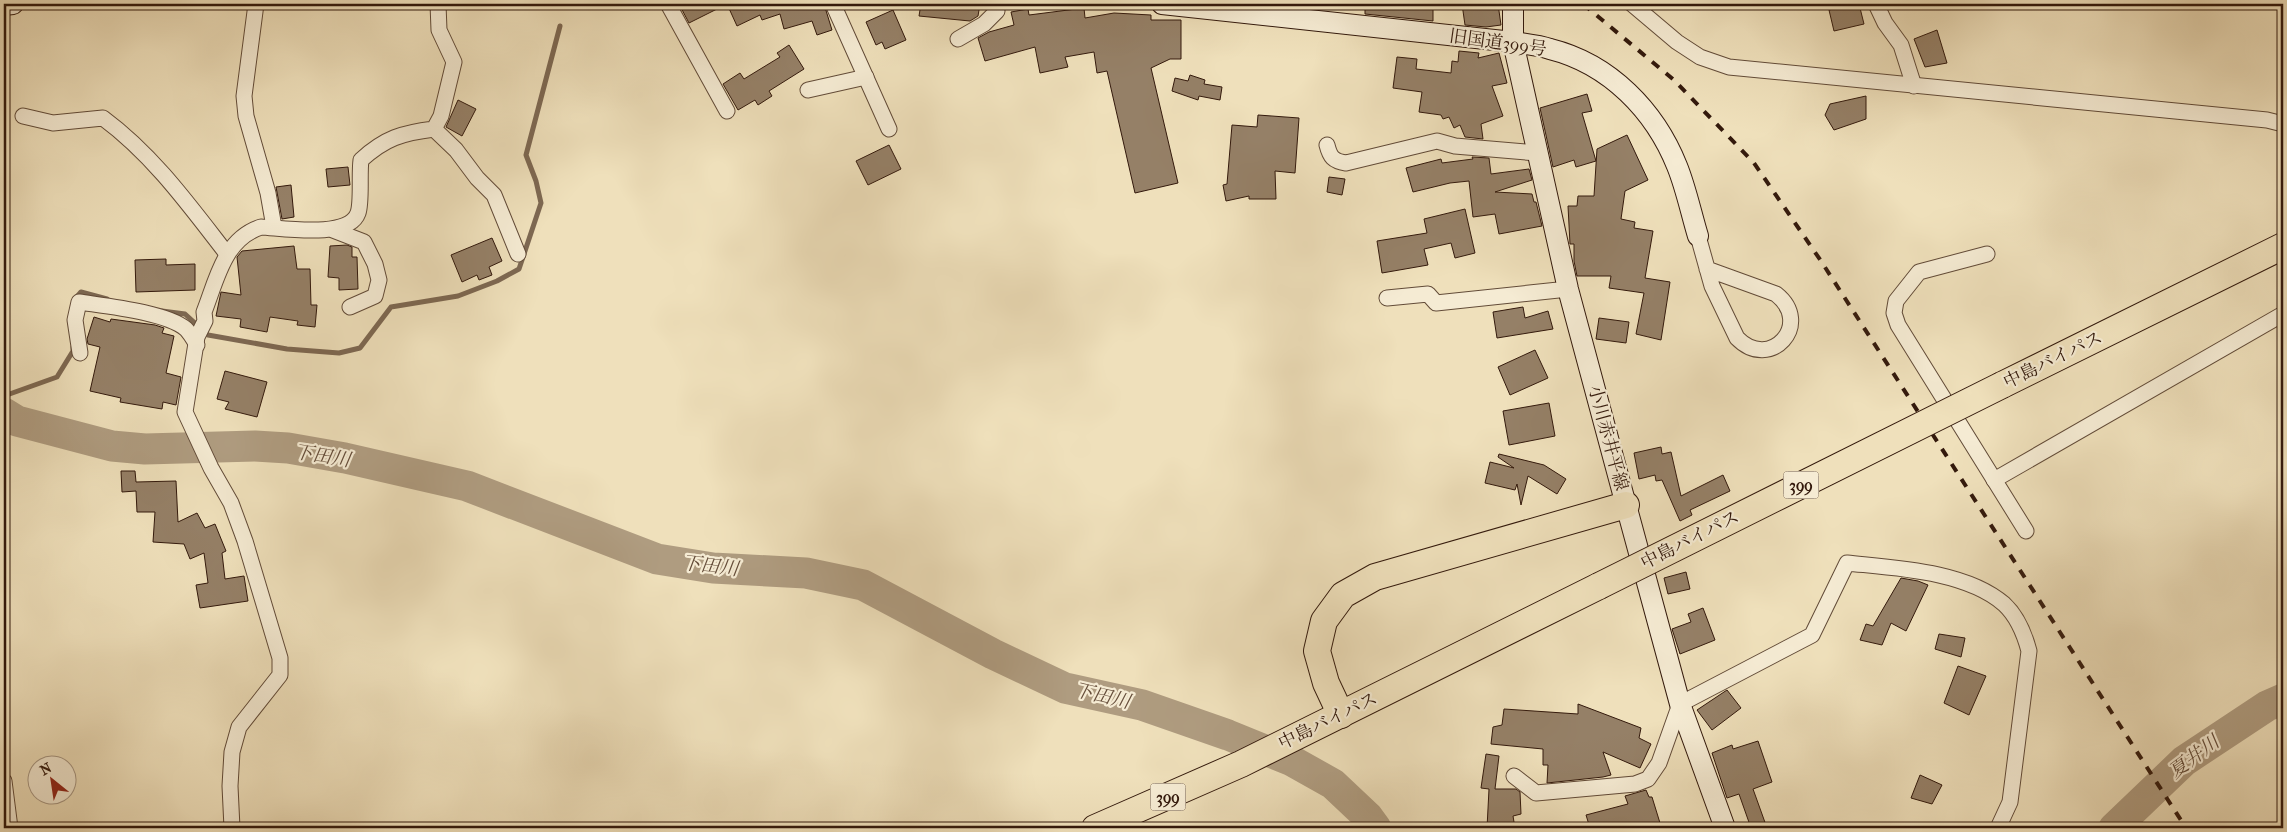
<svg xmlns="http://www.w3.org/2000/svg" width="2287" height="832" font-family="'IM FELL French Canon','Noto Serif JP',serif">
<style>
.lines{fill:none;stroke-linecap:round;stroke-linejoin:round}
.stream{stroke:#7d6852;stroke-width:5}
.river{stroke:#af9c80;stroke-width:31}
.building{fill:#958067;stroke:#33190c}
.street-casing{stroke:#624b38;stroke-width:17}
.secondary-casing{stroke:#33190c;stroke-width:22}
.highway-casing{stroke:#33190c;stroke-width:28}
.street{stroke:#f5ebd3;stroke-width:15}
.secondary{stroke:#f5ebd3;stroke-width:20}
.highway{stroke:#efe0bb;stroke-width:26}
.rail{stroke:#33190c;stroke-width:4;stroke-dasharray:9 9;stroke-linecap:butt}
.highway-bridge-casing{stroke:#33190c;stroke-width:28;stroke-linecap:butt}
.highway-bridge{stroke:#efe0bb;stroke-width:26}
.labels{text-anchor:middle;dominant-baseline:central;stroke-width:4.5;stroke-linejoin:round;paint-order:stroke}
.shield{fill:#f5ebd3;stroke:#6d5848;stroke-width:1}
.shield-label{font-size:16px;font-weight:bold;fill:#33190c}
.street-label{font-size:18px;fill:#33190c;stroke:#f5ebd3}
.water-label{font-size:19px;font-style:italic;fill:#654d3a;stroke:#f5ebd3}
</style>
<rect width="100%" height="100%" fill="#efe0bb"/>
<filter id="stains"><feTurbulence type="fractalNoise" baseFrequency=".004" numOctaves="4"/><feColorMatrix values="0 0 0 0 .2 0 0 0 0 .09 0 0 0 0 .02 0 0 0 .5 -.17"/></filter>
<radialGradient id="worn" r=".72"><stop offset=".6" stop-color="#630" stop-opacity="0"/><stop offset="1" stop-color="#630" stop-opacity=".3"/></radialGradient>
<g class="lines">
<!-- stream -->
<g class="stream">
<polyline points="75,299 81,292 107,299"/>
<polyline points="162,311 185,314 208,335 287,349 339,353 360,348 391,307 458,296 497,281 519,269 541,203 536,181 526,155 560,26"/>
<polyline points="4,396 57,377 73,351 73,347"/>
</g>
<!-- river -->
<g class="river">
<polyline points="4,413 17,421 112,446 145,449 255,446 288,448 345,458 467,486 657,559 713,568 806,573 863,585 993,654 1065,688 1142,705 1228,735 1292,761 1333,784 1368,817 1376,828"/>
<polyline points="2114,828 2184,761 2267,706 2283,699"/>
</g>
</g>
<!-- building -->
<g class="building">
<polygon points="679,4 824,4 832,30 817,35 812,21 784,29 780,14 762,20 760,15 737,26 727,4 689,23"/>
<polygon points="921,4 980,4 978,16 970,21 919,16"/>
<polygon points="1368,4 1403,4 1403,6 1433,5 1433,21 1365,14 1365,8 1368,8"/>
<polygon points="1462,4 1498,4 1501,25 1486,27 1465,25"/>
<polygon points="1842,4 1859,4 1864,24 1834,31 1829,10 1843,7"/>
<polygon points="1084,8 1085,18 1114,13 1151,15 1151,20 1181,20 1181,59 1170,59 1151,68 1178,183 1135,193 1107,71 1097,73 1094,52 1065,57 1068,67 1040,73 1035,47 985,61 978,38 989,32 1014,25 1011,12 1028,9 1029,15"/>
<polygon points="893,10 906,40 885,49 882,42 876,45 866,22"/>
<polygon points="1937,30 1947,63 1925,67 1914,39"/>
<polygon points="789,45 804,69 769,91 772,96 758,105 755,100 738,110 723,84 740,73 744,79 780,57 777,53"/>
<polygon points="1459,51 1479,53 1478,58 1499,53 1507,83 1492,86 1503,116 1481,124 1483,139 1465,137 1460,125 1454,128 1449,117 1443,119 1441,115 1419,112 1422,92 1393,88 1397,57 1417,59 1416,69 1451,73 1452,61 1458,62"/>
<polygon points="1190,75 1205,80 1204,84 1222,87 1220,100 1199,96 1198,100 1172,91 1175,78 1188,81"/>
<polygon points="1587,94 1592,111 1582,113 1596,161 1576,167 1574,160 1553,167 1540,108"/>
<polygon points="1866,96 1866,119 1834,130 1825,115 1830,104"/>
<polygon points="458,100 476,109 462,136 446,127"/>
<polygon points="1258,115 1299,118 1295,173 1275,171 1276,199 1249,199 1249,196 1226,201 1223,185 1227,184 1232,125 1257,127"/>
<polygon points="1627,135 1648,180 1625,191 1621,219 1635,222 1634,228 1653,231 1645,278 1670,282 1661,340 1636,334 1644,293 1609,288 1611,276 1577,276 1574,261 1574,244 1570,244 1568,206 1577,206 1578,196 1594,196 1597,149"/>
<polygon points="889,145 901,169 868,185 856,161"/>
<polygon points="1472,157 1489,158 1491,174 1529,169 1532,180 1495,192 1532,194 1534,202 1536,202 1542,226 1499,234 1495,214 1473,217 1469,181 1450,183 1413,192 1406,168 1441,159 1442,163 1473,159"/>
<polygon points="348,167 350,185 328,187 326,169"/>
<polygon points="1329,177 1345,179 1342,195 1327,192"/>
<polygon points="291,185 294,217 282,219 276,187"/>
<polygon points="1465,209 1475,253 1455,258 1451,243 1424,249 1428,265 1382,273 1377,241 1427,233 1424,219"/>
<polygon points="492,238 502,261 489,267 492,275 479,280 477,275 462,282 451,255"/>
<polygon points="347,245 352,247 352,257 357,257 358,289 339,290 339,278 328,277 330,246"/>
<polygon points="294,246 297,269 310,269 311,305 317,305 315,327 297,325 298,321 270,317 267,332 240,327 241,319 216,316 221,292 241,295 237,257 242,251"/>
<polygon points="166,259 166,265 195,264 195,290 136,292 135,260"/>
<polygon points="1523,307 1525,318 1548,311 1553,329 1497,338 1493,312"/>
<polygon points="94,317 110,322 111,319 155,325 164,328 162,333 174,336 166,373 181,377 176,405 163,402 162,409 120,402 121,398 90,391 100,347 88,344 87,339"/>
<polygon points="1599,318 1629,322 1626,343 1596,339"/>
<polygon points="1535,350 1548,378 1510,395 1498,367"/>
<polygon points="225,371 267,382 257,417 225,409 229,402 217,399"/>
<polygon points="1549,403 1555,436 1509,445 1503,411"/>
<polygon points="1661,447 1662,454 1671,452 1681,496 1723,475 1730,491 1690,510 1692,515 1680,521 1662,480 1656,481 1655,475 1639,479 1634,453"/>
<polygon points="1499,454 1544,465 1566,479 1557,494 1528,476 1521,505 1517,484 1515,490 1485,483 1490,462 1514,468 1498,457"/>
<polygon points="121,471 135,471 136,482 176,481 178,522 197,513 205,528 215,524 226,551 222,553 225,579 244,576 248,601 200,608 196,585 208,583 204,553 190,559 184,544 153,542 155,512 137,512 136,491 122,492"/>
<polygon points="1686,572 1690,589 1668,594 1664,578"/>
<polygon points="1901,578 1918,581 1928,585 1906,631 1891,623 1882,645 1860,640 1866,624 1873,626"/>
<polygon points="1703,608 1715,640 1680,654 1672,629 1691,622 1688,614"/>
<polygon points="1939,634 1965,638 1961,657 1935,649"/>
<polygon points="1958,666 1986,676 1969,715 1944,703"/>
<polygon points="1727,690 1741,708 1712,730 1697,710"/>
<polygon points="1578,704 1641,728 1639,738 1651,744 1640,768 1603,752 1611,775 1603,777 1547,783 1548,765 1543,765 1543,749 1491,744 1493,727 1502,725 1504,709 1578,714"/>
<polygon points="1758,741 1772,782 1753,789 1767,828 1751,828 1739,794 1727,798 1712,753 1732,745 1733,749"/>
<polygon points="1486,754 1499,756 1495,789 1516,789 1520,792 1521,814 1513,816 1515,828 1487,828 1489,789 1481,788"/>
<polygon points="1920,775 1942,785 1932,804 1911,798"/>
<polygon points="1646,790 1649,797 1652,797 1660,823 1641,828 1590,828 1586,815 1628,804 1625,796"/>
</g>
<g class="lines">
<!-- street casing -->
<g class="street-casing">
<g id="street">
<polyline points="256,4 244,96 246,116 268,193 274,227"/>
<polyline points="668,4 727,111"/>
<polyline points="833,4 889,129"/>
<polyline points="1632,4 1677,42 1700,57 1729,67 2267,120 2283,124"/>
<polyline points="1876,4 1885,23 1901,45 1914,86"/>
<polyline points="958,39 984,24 997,11 996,4"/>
<polyline points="808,90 866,77"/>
<path d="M 23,116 L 53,123 L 103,118 C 153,155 189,205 227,254"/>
<polyline points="434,129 456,150 477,178 494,195 518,254"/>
<path d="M 1327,145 C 1330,157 1333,161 1346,163 L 1437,141 L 1455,146 L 1537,153"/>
<polyline points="333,230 364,242 375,264 379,280 375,296 350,307"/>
<path d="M 1698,236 L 1712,286 L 1737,338 C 1770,372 1814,324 1776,294 L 1707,269"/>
<polyline points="1987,254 1919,272 1896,301 1894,313 1898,325 2026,531"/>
<polyline points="1387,298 1428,294 1436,303 1568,289"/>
<path d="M 80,353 L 75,320 L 79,302 C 105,306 166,312 186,329 C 190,333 194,340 197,345"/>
<polyline points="1994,480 2283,314"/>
<path d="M 1514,776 L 1536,793 L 1635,784 L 1648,779 L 1659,763 L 1680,704 L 1812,635 L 1847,563 C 1895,568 1966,571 2004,604 C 2017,616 2025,636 2029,651 L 2010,802 L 1998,828"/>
<polyline points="4,781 10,828"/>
<path d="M 232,828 L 230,786 L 232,752 L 239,727 L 280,675 L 280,658 L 245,541 L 231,503 L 211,468 L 185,412 L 197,337 L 205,321 L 204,312 C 217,279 224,239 261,227 C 283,228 349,239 358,213 C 362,202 359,174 361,160 C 385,138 402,133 434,129 L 441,116 L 454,62 L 439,30 L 438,4"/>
</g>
</g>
<!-- secondary casing -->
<g class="secondary-casing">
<g id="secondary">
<path d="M 1162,4 L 1513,42 C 1525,44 1538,45 1550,49 C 1610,64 1655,111 1677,166 C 1686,188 1691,213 1698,236"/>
<polyline points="1513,4 1513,42 1568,289 1626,505 1680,704 1725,828"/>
<polyline points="4,5 13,4"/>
</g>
</g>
<!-- highway casing -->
<g class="highway-casing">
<g id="highway">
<polyline points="2002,385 2283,246"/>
<polyline points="1341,715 1326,683 1317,651 1324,621 1343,595 1375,577 1626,505"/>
<polyline points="1095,828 1241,764 1599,586"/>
</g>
</g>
<!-- street -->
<use href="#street" class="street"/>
<!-- secondary -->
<use href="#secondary" class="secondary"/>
<!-- highway -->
<use href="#highway" class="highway"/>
<!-- rail -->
<polyline class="rail" points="1583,4 1674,80 1754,163 1821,261 2186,828"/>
<!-- highway-bridge casing -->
<g class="highway-bridge-casing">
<polyline id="highway-bridge" points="1599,586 2002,385"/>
</g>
<!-- highway-bridge -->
<use href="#highway-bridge" class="highway-bridge"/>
</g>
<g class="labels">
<!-- shield labels -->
<g class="shield">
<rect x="1783.5" y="471.5" width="35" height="27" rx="4"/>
<rect x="1150.5" y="783.5" width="35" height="27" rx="4"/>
</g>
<g class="shield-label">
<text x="1801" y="485">399</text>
<text x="1168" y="797">399</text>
</g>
<!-- street labels -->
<g class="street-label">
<text transform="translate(1498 43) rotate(8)">旧国道399号</text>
<text transform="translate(2053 360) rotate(-26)">中島バイパス</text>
<text transform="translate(1608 438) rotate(75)">小川赤井平線</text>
<text transform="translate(1690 540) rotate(-27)">中島バイパス</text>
<text transform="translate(1328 721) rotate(-26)">中島バイパス</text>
</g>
<!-- water labels -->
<g class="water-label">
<text transform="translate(322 456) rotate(9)">下田川</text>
<text transform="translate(710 566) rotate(7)">下田川</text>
<text transform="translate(1102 696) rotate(13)">下田川</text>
<text transform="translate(2194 757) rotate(-37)">夏井川</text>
</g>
</g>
<!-- margin -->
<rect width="2287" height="832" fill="none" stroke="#efe0bb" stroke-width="20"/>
<rect x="5" y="5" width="2277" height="822" fill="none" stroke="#33190c" stroke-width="2.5"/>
<rect x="10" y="10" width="2267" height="812" fill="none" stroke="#33190c"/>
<!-- north arrow -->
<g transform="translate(52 780) rotate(330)"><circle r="24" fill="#f5ebd3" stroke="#a79783"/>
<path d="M0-4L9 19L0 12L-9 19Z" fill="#8f2418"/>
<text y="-8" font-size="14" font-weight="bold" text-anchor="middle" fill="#33190c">N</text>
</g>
<rect width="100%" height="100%" filter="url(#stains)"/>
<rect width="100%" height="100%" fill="url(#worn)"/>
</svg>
